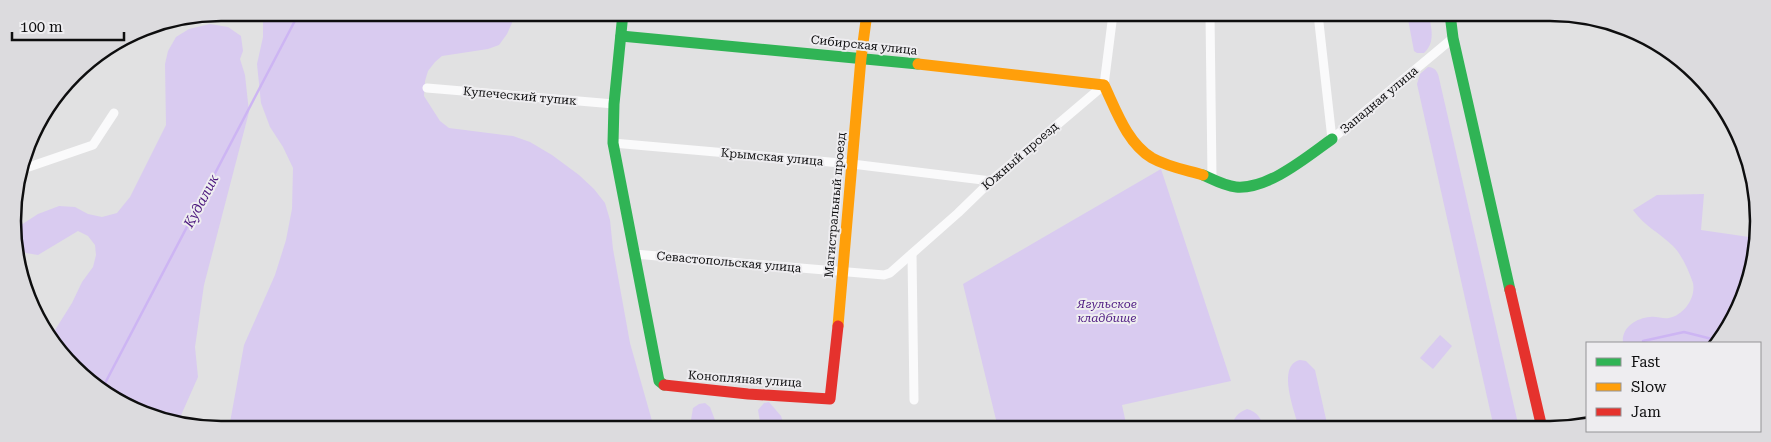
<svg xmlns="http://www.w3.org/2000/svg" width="1771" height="442" font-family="'Roboto Serif',serif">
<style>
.green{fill:#d9cbf0}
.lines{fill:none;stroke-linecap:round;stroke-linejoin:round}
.stream{stroke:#cdb5f3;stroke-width:2.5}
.street{stroke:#fafafb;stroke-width:9}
.fast{stroke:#30b455;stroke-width:11}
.slow{stroke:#ff9f0a;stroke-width:11}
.jam{stroke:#e5322d;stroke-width:11}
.labels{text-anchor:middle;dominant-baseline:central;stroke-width:4;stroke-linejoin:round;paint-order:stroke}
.street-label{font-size:12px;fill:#0e0e0f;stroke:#eeedf0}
.park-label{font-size:12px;font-style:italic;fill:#522085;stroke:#eeedf0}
.water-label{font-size:14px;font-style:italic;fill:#4c187e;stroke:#eeedf0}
.rim{fill:none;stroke:#0e0e0f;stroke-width:2.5}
</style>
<rect width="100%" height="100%" fill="#e1e1e2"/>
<!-- green -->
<g class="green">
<polygon points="263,13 514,13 512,23 507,34 499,45 488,49 442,56 435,62 428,71 425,81 424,96 440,121 449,128 513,136 530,142 552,155 579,175 594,189 605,203 610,220 613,249 630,343 654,428 229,428 244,345 275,275 286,240 292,209 293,168 283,147 270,127 261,103 257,64 263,37"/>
<path d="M 1407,14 L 1429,14 C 1431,28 1436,42 1424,53 L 1417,53 L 1414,51 Z"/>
<polygon points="210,24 228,27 241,36 243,51 240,59 245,75 249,112 204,285 195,347 198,377 178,422 117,402 56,348 50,338 72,303 82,282 93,267 96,255 95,245 88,236 78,231 38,255 26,253 17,246 16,233 21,225 38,214 59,206 75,207 88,214 102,217 117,213 130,197 166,125 165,64 168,51 176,37 189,29"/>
<path d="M 1428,67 C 1435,67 1438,72 1439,78 L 1519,428 L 1494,428 L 1417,84 L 1420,74 Z"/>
<polygon points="1161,169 1231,381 1122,405 1127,428 998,428 963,284"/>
<path d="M 1704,194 L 1701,230 L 1756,238 L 1757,248 L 1737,313 L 1715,343 L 1623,343 C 1621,328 1636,318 1650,317 C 1656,316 1663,319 1669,318 C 1684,315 1696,298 1693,283 C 1689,271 1682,255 1673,246 C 1660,233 1644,226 1633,210 L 1657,195 Z"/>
<polygon points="1440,335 1452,346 1433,369 1420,358"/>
<path d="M 1300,360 L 1306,361 L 1315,370 L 1328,428 L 1299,428 C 1295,412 1276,365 1300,360 Z"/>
<polygon points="769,402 781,416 785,428 761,428 758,410 764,403"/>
<polygon points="705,403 710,407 718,428 693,428 691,420 693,408 699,404"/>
<path d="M 1247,409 C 1258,412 1261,419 1264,428 L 1232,428 C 1233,417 1238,413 1247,409 Z"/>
</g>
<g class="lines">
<!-- stream -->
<g class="stream">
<polyline points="1643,341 1684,332 1712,339 1722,334"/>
<polyline points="102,389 299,13"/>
</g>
<!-- street -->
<g class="street">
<polyline points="1210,14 1212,178"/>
<polyline points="1318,14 1332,139 1453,38"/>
<polyline points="427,88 614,104"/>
<polyline points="613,143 852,164 991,181"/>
<polyline points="23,169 93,145 114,113"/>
<polyline points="634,254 884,275 890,273 958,213 991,181 1104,85 1113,14"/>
<polyline points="912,254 914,400"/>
</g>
<!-- fast -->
<g class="fast">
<polyline points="623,13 614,104 613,143 659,381 664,385"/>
<polyline points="1450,14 1453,38 1510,290"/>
<polyline points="621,36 918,64"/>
<path d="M 1203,175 C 1214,180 1225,186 1236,187 C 1268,190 1308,156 1332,139"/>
</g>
<!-- slow -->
<g class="slow">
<path d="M 918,64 L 1104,85 C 1116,110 1127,143 1152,158 C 1168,167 1186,170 1203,175"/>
<polyline points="838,326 861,58 867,13"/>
</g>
<!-- jam -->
<g class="jam">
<polyline points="1510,290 1542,428"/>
<polyline points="664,385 748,394 830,399 838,326"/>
</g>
</g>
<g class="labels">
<!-- street labels -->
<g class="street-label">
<text transform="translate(864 45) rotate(6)">Сибирская улица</text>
<text transform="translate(520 96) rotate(5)">Купеческий тупик</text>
<text transform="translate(1379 100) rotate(-40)">Западная улица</text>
<text transform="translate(1020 156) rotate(-41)">Южный проезд</text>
<text transform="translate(772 157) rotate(5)">Крымская улица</text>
<text transform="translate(835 205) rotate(-85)">Магистральный проезд</text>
<text transform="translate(729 262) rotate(5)">Севастопольская улица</text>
<text transform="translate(745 379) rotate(4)">Конопляная улица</text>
</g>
<!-- park labels -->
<g class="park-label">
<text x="1107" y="304">Ягульское<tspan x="1107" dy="14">кладбище</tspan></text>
</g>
<!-- water labels -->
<g class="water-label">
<text transform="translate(201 201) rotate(-62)">Кудалик</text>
</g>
</g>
<!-- crop -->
<path d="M0 0H1771V442H0ZM221 21H1550A200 200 0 0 1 1750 221V221A200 200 0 0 1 1550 421H221A200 200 0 0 1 21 221V221A200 200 0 0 1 221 21Z" fill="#dcdbde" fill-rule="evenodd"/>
<path class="rim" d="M221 21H1550A200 200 0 0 1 1750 221V221A200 200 0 0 1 1550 421H221A200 200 0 0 1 21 221V221A200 200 0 0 1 221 21Z"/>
<!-- legend -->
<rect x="1586" y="342" width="175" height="90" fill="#eeedf0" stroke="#949496"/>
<rect x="1596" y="358" width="25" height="8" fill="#30b455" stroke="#949496"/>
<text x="1631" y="367" font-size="15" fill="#0e0e0f">Fast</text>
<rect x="1596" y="383" width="25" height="8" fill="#ff9f0a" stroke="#949496"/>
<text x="1631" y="392" font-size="15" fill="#0e0e0f">Slow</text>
<rect x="1596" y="408" width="25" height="8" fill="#e5322d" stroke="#949496"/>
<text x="1631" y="417" font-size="15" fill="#0e0e0f">Jam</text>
<!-- scale -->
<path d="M12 32v8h112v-8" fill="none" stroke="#0e0e0f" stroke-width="2.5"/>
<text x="20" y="32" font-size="15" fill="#0e0e0f" stroke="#eeedf0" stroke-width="4" paint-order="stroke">100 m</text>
</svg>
